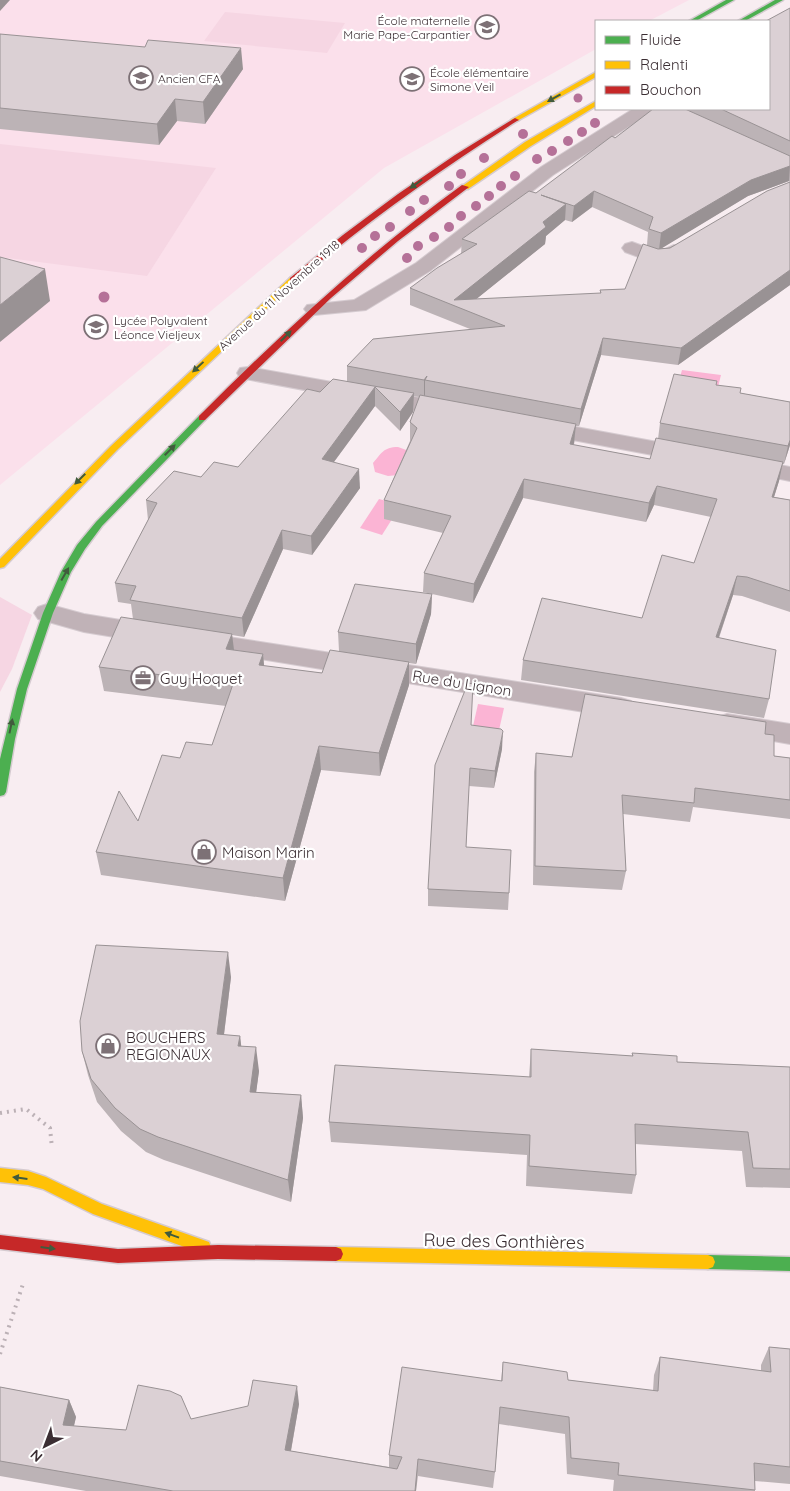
<svg xmlns="http://www.w3.org/2000/svg" width="790" height="1491" font-family="Quicksand,sans-serif">
<style>
.built{fill:#fbe0eb}
.green{fill:#f6d6e3}
.water{fill:#fbb4d4}
.lines{fill:none;stroke-linecap:round;stroke-linejoin:round}
.street-casing{stroke:#d5cbd0;stroke-width:2}
.fast-casing{stroke:#d5cbd0;stroke-width:3}
.slow-casing{stroke:#d5cbd0;stroke-width:3}
.jam-casing{stroke:#d5cbd0;stroke-width:3}
.path{stroke:#bcb1b6;stroke-width:4;stroke-dasharray:2 5;stroke-linecap:butt}
.street{fill:#c0b2b7;fill-rule:evenodd}
.fast{fill:#4caf50;fill-rule:evenodd}
.slow{fill:#ffc107;fill-rule:evenodd}
.jam{fill:#c62828;fill-rule:evenodd}
.tree{fill:#b57198}
.wall{fill:#bcb3b6;fill-rule:evenodd}
.shaded-wall{fill:#999294}
.building{fill:#dbd0d4;stroke:#999294}
.oneway{fill:#415b3d}
.labels{text-anchor:middle;dominant-baseline:central;stroke-width:4.5;stroke-linejoin:round;paint-order:stroke}
.far-poi-label{font-size:12px;fill:#3b2e33;stroke:#fff;text-anchor:start}
.far-street-label{font-size:12px;fill:#3b2e33;stroke:#fff}
.poi-label{font-size:15px;fill:#3b2e33;stroke:#fff;text-anchor:start}
.street-label{font-size:15px;fill:#3b2e33;stroke:#fff}
.near-street-label{font-size:18px;fill:#3b2e33;stroke:#fff}
</style>
<rect width="100%" height="100%" fill="#f8edf1"/>
<!-- built -->
<polygon class="built" points="0,0 689,0 649,21 596,21 596,49 384,168 0,485"/>
<!-- green -->
<g class="green">
<polygon points="225,12 345,23 327,53 204,41"/>
<polygon points="0,144 216,168 147,276 0,257"/>
<polygon points="0,597 32,615 12,669 0,692"/>
</g>
<!-- water -->
<g class="water">
<polygon points="682,370 721,375 718,387 679,381"/>
<path d="M 398,447 L 409,451 L 398,475 L 388,476 L 375,472 L 373,463 C 381,454 383,447 398,447 Z"/>
<polygon points="379,499 401,505 382,535 360,528"/>
<polygon points="478,704 504,708 497,739 471,735"/>
</g>
<g class="lines">
<!-- street casing -->
<g class="street-casing">
<g id="street">
<polygon points="633,109 653,109 650,113 553,175 430,271 366,310 314,315 307,313 304,309 307,305 354,300 416,263 541,167"/>
<polygon points="632,242 659,252 674,245 681,247 684,251 681,255 660,265 625,252 622,248 625,244"/>
<polygon points="248,367 454,404 462,406 465,411 462,416 454,418 240,378 237,373 240,368"/>
<polygon points="538,420 690,448 698,450 701,455 698,460 690,462 530,432 527,427 530,422"/>
<polygon points="745,458 790,467 790,481 737,470 734,465 737,460"/>
<polygon points="47,604 84,614 151,625 160,628 164,634 160,640 151,643 84,632 38,619 34,613 38,607"/>
<polygon points="196,632 621,698 631,701 634,708 631,715 621,718 187,647 183,641 187,635"/>
<polygon points="727,714 790,724 790,744 717,731 713,724 717,717"/>
</g>
</g>
<!-- fast casing -->
<g class="fast-casing">
<g id="fast">
<polygon points="726,0 734,0 696,21 689,21"/>
<polygon points="775,0 783,0 745,21 738,21"/>
<polygon points="202,415 205,416 205,420 102,526 85,549 71,572 53,613 27,689 15,739 6,792 4,795 0,796 0,759 17,689 43,613 61,572 77,545 96,522 199,416"/>
<polygon points="708,1255 790,1257 790,1271 708,1269 703,1267 701,1262 703,1257"/>
</g>
</g>
<!-- slow casing -->
<g class="slow-casing">
<g id="slow">
<polygon points="596,72 596,77 517,121 511,120"/>
<polygon points="596,101 596,106 531,146 468,189 461,187 525,142"/>
<polygon points="290,278 297,280 117,450 4,567 0,568 0,559 111,446"/>
<polygon points="0,1168 28,1171 46,1177 102,1204 209,1242 211,1247 209,1252 204,1254 93,1214 43,1189 28,1185 0,1182"/>
<polygon points="336,1247 708,1255 713,1257 715,1262 713,1267 708,1269 336,1261 331,1259 329,1254 331,1249"/>
</g>
</g>
<!-- jam casing -->
<g class="jam-casing">
<g id="jam">
<path d="M 515,118 L 519,120 L 517,121 C 440,170 366,222 296,282 L 290,282 L 290,278 L 343,235 L 398,194 L 455,155 Z"/>
<path d="M 462,185 L 469,187 L 398,241 L 331,298 L 205,420 L 199,420 L 199,416 C 282,333 367,254 462,185 Z"/>
<polygon points="0,1235 118,1249 218,1245 336,1247 341,1249 343,1254 341,1259 336,1261 218,1259 118,1263 0,1249"/>
</g>
</g>
<!-- path -->
<g class="path">
<polyline points="0,1113 26,1109 50,1128 52,1148"/>
<polyline points="0,1354 23,1284"/>
</g>
<!-- street -->
<use href="#street" class="street"/>
<!-- fast -->
<use href="#fast" class="fast"/>
<!-- slow -->
<use href="#slow" class="slow"/>
<!-- jam -->
<use href="#jam" class="jam"/>
</g>
<!-- trees -->
<g class="tree">
<circle cx="578" cy="98" r="4.5"/>
<circle cx="595" cy="123" r="5"/>
<circle cx="582" cy="132" r="5"/>
<circle cx="523" cy="134" r="5"/>
<circle cx="568" cy="141" r="5"/>
<circle cx="552" cy="151" r="5"/>
<circle cx="484" cy="158" r="5"/>
<circle cx="537" cy="159" r="5"/>
<circle cx="461" cy="174" r="5"/>
<circle cx="515" cy="176" r="5"/>
<circle cx="449" cy="186" r="5"/>
<circle cx="501" cy="186" r="5"/>
<circle cx="489" cy="196" r="5"/>
<circle cx="424" cy="200" r="5"/>
<circle cx="476" cy="206" r="5"/>
<circle cx="410" cy="211" r="5"/>
<circle cx="461" cy="216" r="5"/>
<circle cx="390" cy="227" r="5"/>
<circle cx="449" cy="227" r="5"/>
<circle cx="375" cy="236" r="5"/>
<circle cx="434" cy="237" r="5"/>
<circle cx="418" cy="246" r="5"/>
<circle cx="362" cy="248" r="5"/>
<circle cx="407" cy="258" r="5"/>
<circle cx="104" cy="297" r="5.5"/>
</g>
<!-- wall -->
<g class="wall">
<path d="M 790,8 L 790,182 L 789,181 L 748,196 L 661,248 L 670,248 L 790,182 L 790,285 L 678,365 L 601,355 L 579,426 L 576,426 L 574,445 L 650,459 L 658,439 L 660,423 L 716,385 L 740,393 L 790,402 L 790,445 L 784,464 L 782,464 L 779,481 L 774,497 L 790,500 L 790,612 L 742,596 L 733,595 L 719,638 L 769,699 L 764,718 L 521,680 L 523,660 L 642,618 L 694,563 L 711,517 L 654,505 L 646,522 L 523,498 L 473,603 L 423,592 L 424,573 L 443,533 L 384,519 L 384,500 L 410,441 L 410,422 L 419,397 L 414,396 L 413,412 L 400,431 L 375,406 L 334,462 L 360,488 L 312,555 L 283,549 L 244,637 L 232,635 L 234,650 L 263,654 L 264,666 L 322,673 L 339,651 L 338,632 L 432,594 L 431,614 L 416,664 L 409,663 L 409,685 L 380,776 L 321,770 L 285,901 L 101,875 L 96,852 L 138,821 L 180,758 L 212,745 L 226,706 L 104,691 L 99,667 L 133,619 L 131,604 L 118,602 L 115,583 L 148,520 L 146,500 L 201,477 L 238,467 L 320,392 L 347,381 L 347,366 L 470,329 L 410,305 L 410,288 L 461,254 L 462,239 L 536,193 L 615,138 L 653,109 L 769,109 ZM 592,207 L 648,232 L 647,245 L 625,289 L 600,290 L 600,294 L 476,299 L 545,244 L 546,236 L 565,220 L 572,222 Z"/>
<polygon points="0,34 243,69 205,124 177,121 159,145 0,129"/>
<polygon points="471,725 502,749 494,788 469,786 466,847 509,893 508,910 428,906 428,889"/>
<polygon points="765,734 774,756 790,758 790,819 693,807 690,822 623,814 626,871 622,890 533,885 534,772 536,753 572,757"/>
<polygon points="231,977 224,1035 240,1036 241,1046 259,1071 256,1092 301,1095 303,1118 291,1202 164,1160 146,1152 121,1131 97,1102 88,1075 82,1051"/>
<polygon points="531,1049 632,1056 632,1053 677,1062 790,1067 790,1188 746,1187 742,1151 635,1144 636,1175 632,1194 526,1186 527,1155 331,1142 329,1122 529,1077"/>
<polygon points="769,1347 790,1349 790,1484 755,1481 755,1491 613,1491 614,1480 567,1474 565,1434 499,1424 495,1472 493,1488 418,1476 416,1491 86,1491 0,1476 0,1387 69,1400 76,1417 74,1426 126,1430 191,1419 299,1404 291,1451 389,1467 389,1455 501,1381 503,1362 568,1380 653,1391 654,1375 660,1357 761,1371 761,1365"/>
</g>
<!-- shaded-wall -->
<g class="shaded-wall">
<polygon points="0,0 10,0 0,11"/>
<polygon points="241,48 243,69 205,124 203,102"/>
<polygon points="175,99 177,121 159,145 157,124"/>
<polygon points="790,166 789,181 748,196 659,250 661,233 751,180"/>
<polygon points="594,191 592,207 572,222 574,206"/>
<polygon points="566,204 565,220 546,236 545,244 464,309 454,300 543,222"/>
<polygon points="45,269 50,301 0,342 0,305"/>
<polygon points="790,270 790,285 678,365 681,348"/>
<polygon points="603,338 601,355 579,426 581,409"/>
<polygon points="427,376 425,380 425,396 424,398 424,380"/>
<polygon points="375,387 375,406 322,478 322,459"/>
<polygon points="414,393 413,412 400,431 400,412"/>
<polygon points="576,424 574,443 568,463 570,444"/>
<polygon points="790,440 790,445 784,464 788,446"/>
<polygon points="783,462 779,481 768,516 772,497"/>
<polygon points="359,469 360,488 312,555 311,536"/>
<polygon points="524,479 523,498 473,603 474,584"/>
<polygon points="657,486 654,505 646,522 649,503"/>
<polygon points="282,530 283,549 244,637 242,618"/>
<polygon points="737,576 733,595 712,657 716,637"/>
<polygon points="432,594 431,614 416,664 416,644"/>
<polygon points="232,634 235,658 226,649"/>
<polygon points="263,654 265,677 259,665"/>
<polygon points="409,662 409,685 380,776 379,753"/>
<polygon points="503,731 502,749 494,788 495,771"/>
<polygon points="319,746 321,770 285,901 283,878"/>
<polygon points="228,952 231,977 221,1058 217,1034"/>
<polygon points="240,1036 243,1060 238,1046"/>
<polygon points="256,1047 259,1071 253,1116 250,1092"/>
<polygon points="301,1095 303,1118 291,1202 288,1180"/>
<polygon points="297,1386 299,1404 288,1467 285,1450"/>
<polygon points="69,1400 76,1417 70,1442 63,1425"/>
<polygon points="418,1459 416,1491 415,1491"/>
</g>
<!-- building -->
<g class="building">
<polygon points="790,8 790,141 721,109 769,109 769,21 766,21"/>
<polygon points="0,34 145,47 148,40 241,48 203,102 175,99 157,124 0,108"/>
<polygon points="653,109 685,109 790,156 790,166 751,180 661,233 649,229 653,217 594,191 574,206 541,195 566,204 543,222 546,227 454,300 601,293 600,290 625,289 643,244 658,249 670,248 767,191 790,182 790,270 681,348 603,338 581,409 425,380 427,376 424,380 347,366 373,339 505,326 410,288 437,268 477,244 462,239 529,191 536,193 612,136 615,138"/>
<polygon points="0,257 45,269 0,305"/>
<polygon points="674,374 717,381 716,385 741,388 740,393 790,402 790,440 788,446 660,423"/>
<polygon points="333,379 414,393 400,412 375,387 322,459 359,469 311,536 282,530 242,618 130,600 136,586 115,583 157,503 146,500 174,471 201,477 214,462 238,467 307,389 320,392"/>
<polygon points="420,395 576,424 570,444 650,459 656,438 783,462 772,497 790,500 790,591 747,577 737,576 716,637 776,650 769,699 523,660 542,598 642,618 662,555 694,563 717,499 657,486 649,503 524,479 474,584 424,573 451,516 384,500 417,428 410,422"/>
<polygon points="355,584 432,594 416,644 338,632"/>
<polygon points="121,617 232,634 226,649 263,654 259,665 322,673 330,650 409,662 379,753 319,746 283,878 96,852 119,791 138,821 162,755 180,758 186,742 212,745 233,684 99,667"/>
<polygon points="468,683 473,684 471,725 501,729 503,731 495,771 470,768 466,847 511,850 509,893 428,889 435,765"/>
<polygon points="585,694 766,722 765,734 774,735 774,756 790,758 790,800 695,788 694,803 622,795 626,871 535,866 536,753 572,757"/>
<polygon points="96,945 228,952 217,1034 240,1036 238,1046 256,1047 250,1092 301,1095 288,1180 158,1137 140,1129 115,1108 91,1079 82,1051 80,1021"/>
<polygon points="531,1049 633,1056 632,1053 677,1056 677,1062 790,1067 790,1169 753,1168 748,1132 635,1124 636,1175 529,1166 530,1135 329,1122 335,1065 531,1077"/>
<polygon points="769,1347 790,1349 790,1467 754,1463 755,1490 618,1475 619,1463 571,1458 569,1417 500,1407 495,1472 418,1459 415,1491 173,1491 0,1461 0,1387 69,1400 63,1425 126,1430 138,1385 170,1391 181,1396 191,1419 248,1406 253,1380 297,1386 285,1450 397,1469 402,1457 389,1455 402,1367 502,1381 503,1362 567,1372 568,1380 658,1391 660,1357 771,1372"/>
</g>
<!-- one-way arrows -->
<defs><path id="oneway-solid" d="M-6-.8H1V-3.2L6.5 0L1 3.2V.8H-6Z" transform="scale(1.25)"/></defs>
<g class="oneway">
<use href="#oneway-solid" transform="translate(554 98) rotate(151)"/>
<use href="#oneway-solid" transform="translate(416 184) rotate(145)"/>
<use href="#oneway-solid" transform="translate(286 336) rotate(-45)"/>
<use href="#oneway-solid" transform="translate(198 367) rotate(137)"/>
<use href="#oneway-solid" transform="translate(170 450) rotate(-45)"/>
<use href="#oneway-solid" transform="translate(80 479) rotate(135)"/>
<use href="#oneway-solid" transform="translate(65 574) rotate(-60)"/>
<use href="#oneway-solid" transform="translate(11 726) rotate(-78)"/>
<use href="#oneway-solid" transform="translate(20 1178) rotate(-173)"/>
<use href="#oneway-solid" transform="translate(172 1235) rotate(-160)"/>
<use href="#oneway-solid" transform="translate(48 1248) rotate(7)"/>
</g>
<!-- icons -->
<defs>
<g id="school-ring" transform="scale(1.25)"><circle r="9.5" fill="#fff" stroke="#7d7176" stroke-width="1.5"/><path d="M0-5L7-2L0 1L-7-2ZM-4 1L0 2.5L4 1V4Q0 6-4 4Z" fill="#7d7176"/></g>
<g id="office-ring" transform="scale(1.25)"><circle r="9.5" fill="#fff" stroke="#7d7176" stroke-width="1.5"/><path d="M-6-3h4V-5.5h4V-3h4V5H-6ZM-1-4.5V-3h2v-1.5ZM-6 0V1H6V0Z" fill="#7d7176"/></g>
<g id="shop-ring" transform="scale(1.25)"><circle r="9.5" fill="#fff" stroke="#7d7176" stroke-width="1.5"/><path d="M-5-2.5h2.3a2.7 3.5 0 0 1 5.4 0H5L5.5 6h-11ZM-1.5-2.5h3a1.5 2.3 0 0 0-3 0Z" fill="#7d7176"/></g>
</defs>
<g fill-rule="evenodd">
<use href="#school-ring" x="487" y="27"/>
<use href="#school-ring" x="141" y="78"/>
<use href="#school-ring" x="412" y="79"/>
<use href="#school-ring" x="96" y="327"/>
<use href="#office-ring" x="143" y="678"/>
<use href="#shop-ring" x="204" y="852"/>
<use href="#shop-ring" x="108" y="1046"/>
</g>
<g class="labels">
<!-- far-poi labels -->
<g class="far-poi-label">
<text x="470" y="20" text-anchor="end">École maternelle<tspan x="470" dy="14">Marie Pape-Carpantier</tspan></text>
<text x="430" y="72">École élémentaire<tspan x="430" dy="14">Simone Veil</tspan></text>
<text x="158" y="78">Ancien CFA</text>
<text x="114" y="320">Lycée Polyvalent<tspan x="114" dy="14">Léonce Vieljeux</tspan></text>
</g>
<!-- far-street labels -->
<g class="far-street-label">
<text transform="translate(279 295) rotate(-42)">Avenue du 11 Novembre 1918</text>
</g>
<!-- poi labels -->
<g class="poi-label">
<text x="160" y="678">Guy Hoquet</text>
<text x="222" y="852">Maison Marin</text>
<text x="126" y="1037">BOUCHERS<tspan x="126" dy="17">REGIONAUX</tspan></text>
</g>
<!-- street labels -->
<g class="street-label">
<text transform="translate(462 683) rotate(9)">Rue du Lignon</text>
</g>
<!-- near-street labels -->
<g class="near-street-label">
<text transform="translate(504 1241) rotate(1)">Rue des Gonthières</text>
</g>
</g>
<!-- legend -->
<rect x="595" y="20" width="175" height="90" fill="#ffffff" stroke="#b1abad"/>
<rect x="605" y="36" width="25" height="8" fill="#4caf50" stroke="#b1abad"/>
<text x="640" y="45" font-size="15" fill="#3b2e33">Fluide</text>
<rect x="605" y="61" width="25" height="8" fill="#ffc107" stroke="#b1abad"/>
<text x="640" y="70" font-size="15" fill="#3b2e33">Ralenti</text>
<rect x="605" y="86" width="25" height="8" fill="#c62828" stroke="#b1abad"/>
<text x="640" y="95" font-size="15" fill="#3b2e33">Bouchon</text>
<!-- north arrow -->
<g transform="translate(45 1446) rotate(222)" stroke="#ffffff" stroke-width="4" paint-order="stroke">
<path d="M0-4L9 19L0 12L-9 19Z" fill="#3b2e33"/>
<text y="-8" font-size="14" font-weight="bold" text-anchor="middle" fill="#3b2e33">N</text>
</g>
</svg>
